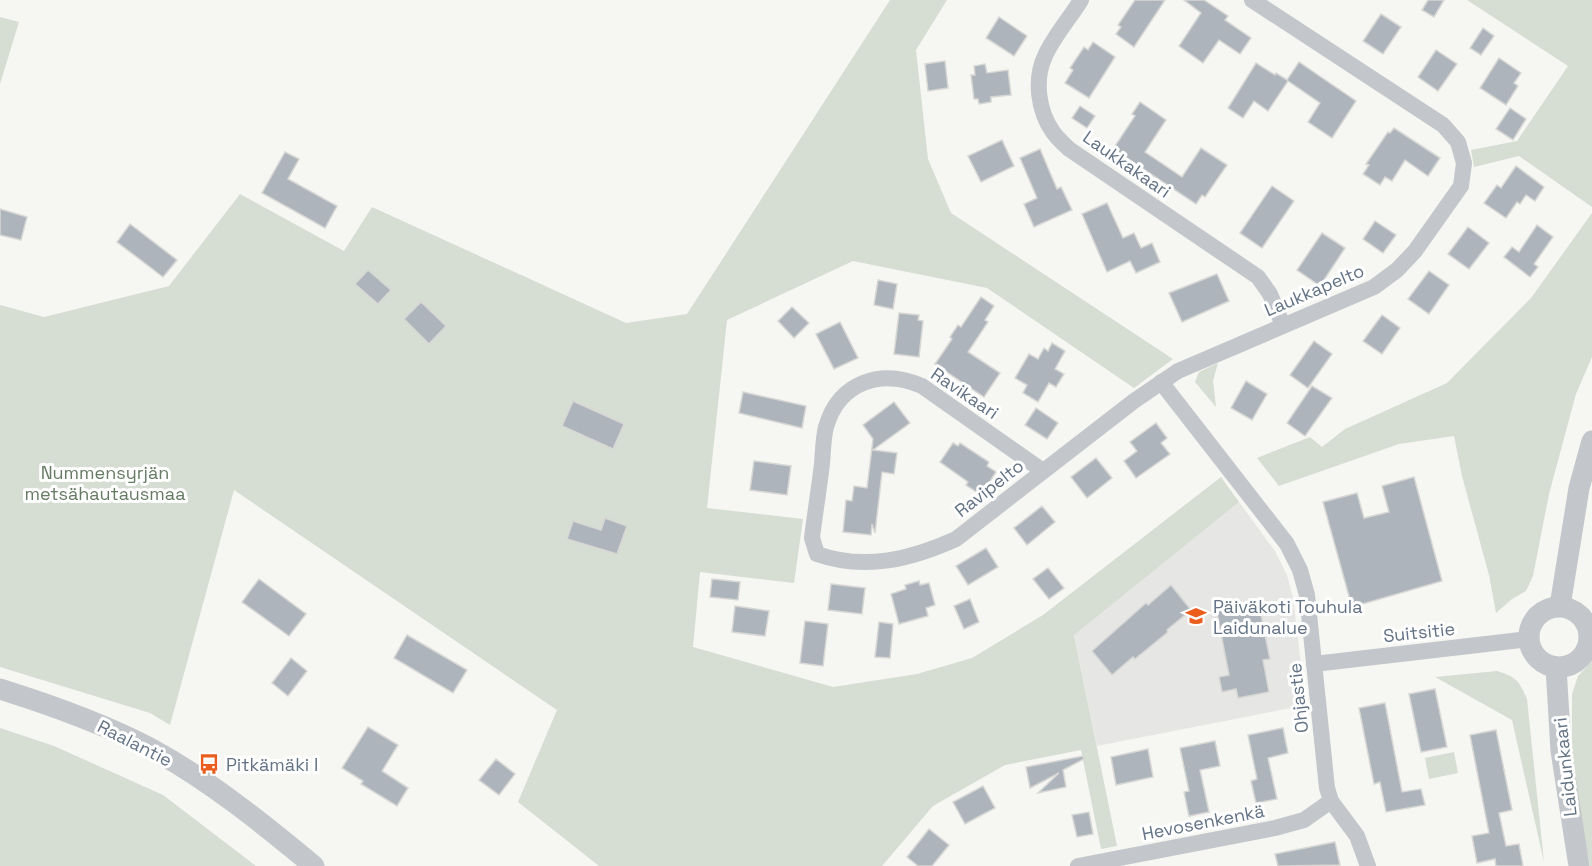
<svg xmlns="http://www.w3.org/2000/svg" width="1592" height="866" font-family="'Space Grotesk',sans-serif">
<style>
.built{fill:#e6e7e5}
.green{fill:#d6ddd3}
.building{fill:#adb4bb;stroke:#d7d7d5;stroke-width:1.5}
.lines{fill:none;stroke-linecap:round;stroke-linejoin:round}
.minor{stroke:#c3c6ca;stroke-width:16}
.tertiary{stroke:#c3c6ca;stroke-width:21}
.labels{text-anchor:middle;dominant-baseline:central;stroke-width:6;stroke-linejoin:round;paint-order:stroke}
.street-label{font-size:18px;fill:#637385;stroke:#fff}
.park-label{font-size:18px;fill:#667b63;stroke:#fff}
.poi-label{font-size:18px;fill:#637385;stroke:#fff;text-anchor:start}
</style>
<rect width="100%" height="100%" fill="#f6f6f2"/>
<!-- built -->
<polygon class="built" points="1239,502 1275,551 1287,575 1293,598 1306,705 1097,746 1074,634"/>
<!-- green -->
<g class="green">
<polygon points="890,0 947,0 916,50 928,159 951,213 1173,359 1134,388 987,288 853,261 727,320 707,508 803,519 794,583 700,572 693,647 833,687 917,674 972,658 1043,615 1221,477 1239,502 1074,635 1117,846 1101,849 1081,750 1005,765 933,806 882,866 599,866 518,802 557,710 234,490 170,725 150,713 0,667 0,305 44,317 169,286 240,194 344,251 372,207 626,323 687,314"/>
<polygon points="1467,0 1592,0 1592,207 1519,156 1474,167 1471,150 1517,141 1568,66"/>
<polygon points="0,17 19,22 0,84"/>
<polygon points="1592,213 1592,357 1576,394 1549,494 1533,576 1526,591 1512,599 1496,613 1489,575 1462,476 1454,436 1399,444 1279,486 1257,458 1310,437 1322,447 1345,429 1447,383 1531,298"/>
<polygon points="1218,363 1213,381 1216,407 1195,382 1199,372"/>
<polygon points="1592,661 1592,866 1590,866 1572,773 1572,694 1578,676"/>
<path d="M 1497,671 C 1516,677 1519,680 1527,699 L 1544,862 L 1512,720 L 1435,677 Z"/>
<polygon points="0,728 54,746 163,795 256,866 0,866"/>
<polygon points="1454,752 1458,773 1429,779 1425,758"/>
</g>
<!-- building -->
<g class="building">
<polygon points="1135,0 1165,0 1134,47 1116,34 1121,27 1118,25"/>
<polygon points="1184,0 1204,0 1228,16 1225,20 1251,38 1240,54 1219,40 1203,63 1179,46 1201,13"/>
<polygon points="1428,0 1444,0 1434,17 1422,10"/>
<polygon points="1381,14 1401,27 1383,54 1363,41"/>
<polygon points="999,17 1027,36 1014,56 986,38"/>
<polygon points="1483,28 1494,36 1481,55 1470,48"/>
<polygon points="1093,42 1115,57 1089,98 1065,83 1073,70 1070,68 1084,47 1088,50"/>
<polygon points="1436,50 1457,64 1438,91 1418,77"/>
<polygon points="1499,58 1521,73 1514,83 1518,86 1506,105 1480,88"/>
<polygon points="945,61 948,88 928,91 925,64"/>
<polygon points="1299,62 1356,101 1332,138 1308,122 1320,103 1288,81 1268,111 1254,101 1243,118 1228,108 1256,63 1275,75 1276,73 1287,80"/>
<polygon points="985,64 987,73 1008,70 1011,95 991,97 991,102 979,104 978,99 974,99 971,75 975,75 974,66"/>
<polygon points="1140,102 1166,120 1145,152 1182,177 1201,148 1227,165 1205,197 1202,195 1196,204 1113,149 1135,116 1132,114"/>
<polygon points="1080,106 1095,116 1087,128 1072,118"/>
<polygon points="1510,108 1526,119 1513,140 1496,129"/>
<polygon points="1394,128 1440,158 1428,176 1405,160 1392,181 1385,177 1380,185 1363,174 1369,165 1366,164 1388,132 1390,133"/>
<polygon points="1002,140 1014,166 981,182 968,156"/>
<polygon points="1040,149 1057,189 1061,187 1072,210 1034,227 1024,204 1037,198 1020,158"/>
<polygon points="285,152 299,159 288,179 337,206 325,228 262,193"/>
<polygon points="1516,166 1544,187 1535,201 1526,195 1520,204 1517,202 1506,218 1484,203 1497,185 1501,188"/>
<polygon points="1272,186 1294,201 1262,248 1240,233"/>
<polygon points="1107,203 1123,238 1134,233 1141,248 1152,243 1160,262 1136,273 1130,261 1107,272 1082,214"/>
<polygon points="0,209 27,217 21,240 0,235"/>
<polygon points="1375,221 1396,235 1383,253 1363,239"/>
<polygon points="130,224 177,260 163,277 117,242"/>
<polygon points="1537,225 1553,237 1534,264 1538,267 1530,277 1504,257 1512,247 1519,252"/>
<polygon points="1468,227 1489,243 1469,269 1448,254"/>
<polygon points="1322,233 1345,248 1320,286 1297,270"/>
<polygon points="368,270 391,290 378,304 355,284"/>
<polygon points="1429,271 1449,285 1429,314 1408,299"/>
<polygon points="1217,274 1229,301 1182,322 1169,293"/>
<polygon points="878,280 897,284 893,309 874,305"/>
<polygon points="981,297 994,306 985,320 988,322 968,352 1000,373 984,397 935,364 952,339 950,337 958,325 961,327"/>
<polygon points="421,302 446,326 429,344 404,319"/>
<polygon points="792,307 809,323 794,338 778,321"/>
<polygon points="899,313 919,315 918,320 923,321 919,357 894,354"/>
<polygon points="1382,315 1400,328 1382,354 1363,341"/>
<polygon points="840,322 858,358 834,369 816,334"/>
<polygon points="1314,341 1332,354 1308,388 1290,375"/>
<polygon points="1052,343 1065,351 1055,369 1064,374 1056,387 1049,383 1038,402 1023,393 1027,385 1015,378 1029,354 1038,359 1044,348 1048,351"/>
<polygon points="1246,381 1267,394 1252,420 1231,408"/>
<polygon points="1312,386 1332,398 1305,436 1287,423"/>
<polygon points="743,392 806,406 802,428 739,413"/>
<polygon points="573,401 624,424 613,449 562,426"/>
<polygon points="894,402 910,423 873,450 897,453 894,474 882,472 875,533 872,524 871,535 843,532 846,500 852,501 854,486 867,488 873,439 863,425"/>
<polygon points="1036,408 1058,423 1047,439 1025,425"/>
<polygon points="1156,423 1167,438 1161,443 1170,454 1136,478 1124,461 1137,451 1130,442"/>
<polygon points="953,443 958,446 960,443 989,462 987,466 996,472 981,495 966,485 968,482 940,462"/>
<polygon points="1096,458 1112,478 1087,498 1071,477"/>
<polygon points="754,461 791,466 787,495 750,490"/>
<polygon points="1414,477 1442,581 1352,607 1323,502 1357,493 1364,518 1389,512 1382,486"/>
<polygon points="1042,506 1055,522 1027,545 1014,528"/>
<polygon points="605,518 627,526 617,554 567,539 573,521 601,530"/>
<polygon points="986,548 998,567 968,585 956,566"/>
<polygon points="1048,568 1064,588 1049,599 1033,579"/>
<polygon points="259,579 306,614 289,636 242,602"/>
<polygon points="712,579 740,582 738,600 710,597"/>
<polygon points="919,581 920,585 929,583 935,605 926,608 928,616 899,624 891,594 906,589 905,585"/>
<polygon points="831,584 865,588 862,614 828,610"/>
<polygon points="1171,585 1191,610 1167,630 1168,632 1135,659 1133,657 1112,675 1092,651 1146,603 1148,605"/>
<polygon points="970,599 979,622 964,629 954,606"/>
<polygon points="1258,600 1270,659 1263,660 1269,692 1238,698 1236,689 1222,692 1219,677 1229,675 1216,608"/>
<polygon points="735,606 769,611 765,636 732,632"/>
<polygon points="805,621 828,624 823,666 800,663"/>
<polygon points="879,622 893,624 890,658 875,657"/>
<polygon points="407,635 467,670 453,693 394,658"/>
<polygon points="291,658 307,671 288,696 272,683"/>
<polygon points="1435,689 1447,747 1421,752 1409,694"/>
<polygon points="1385,703 1402,792 1421,789 1425,805 1386,812 1380,782 1374,784 1359,708"/>
<polygon points="368,727 398,745 382,771 408,788 397,806 361,784 363,781 342,768"/>
<polygon points="1283,728 1288,753 1268,758 1277,799 1256,803 1251,781 1257,779 1248,735"/>
<polygon points="1496,730 1512,810 1499,813 1506,846 1519,844 1523,866 1496,866 1495,859 1477,863 1472,836 1489,833 1470,735"/>
<polygon points="1215,741 1220,766 1200,770 1209,812 1189,816 1184,792 1189,791 1180,748"/>
<polygon points="1148,749 1153,777 1116,785 1111,757"/>
<polygon points="1083,756 1084,759 1063,770 1066,787 1038,793 1059,773 1030,788 1026,767"/>
<polygon points="496,759 515,774 499,795 479,780"/>
<polygon points="983,786 995,808 965,824 953,802"/>
<polygon points="1089,812 1093,834 1077,837 1072,815"/>
<polygon points="929,829 949,845 932,866 918,866 907,857"/>
<polygon points="1335,842 1340,865 1278,866 1275,854"/>
</g>
<g class="lines">
<!-- minor -->
<g class="minor">
<path d="M 1081,0 C 1070,18 1054,36 1045,56 C 1034,79 1038,111 1053,132 C 1057,138 1064,144 1069,149 L 1258,277 L 1270,294 L 1283,325"/>
<polyline points="1161,382 1287,544 1300,570 1307,595 1327,788 1331,801 1357,836 1368,866"/>
<path d="M 1043,471 L 922,386 C 881,368 839,382 826,427 C 823,439 823,452 822,464 C 819,489 815,513 812,538 L 817,554 C 865,571 912,559 956,539 L 1134,401 L 1178,371 L 1374,287 L 1397,270 L 1415,251 L 1461,186 L 1464,163 L 1458,142 L 1443,125 L 1252,0"/>
<polyline points="1589,641 1592,641"/>
<polyline points="1314,664 1529,639"/>
<polyline points="1078,866 1275,828 1304,820 1331,801"/>
</g>
<!-- tertiary -->
<g class="tertiary">
<polyline points="1560,606 1579,488 1592,441"/>
<circle cx="1559" cy="637" r="30"/>
<polyline points="1556,667 1561,751 1579,866"/>
<path d="M 0,689 C 51,705 102,723 150,748 C 209,780 262,823 314,866"/>
</g>
</g>
<!-- icons -->
<defs>
<g id="school-bare" transform="scale(1.62)"><path d="M0-5L7-2L0 1L-7-2ZM-4 1L0 2.5L4 1V4Q0 6-4 4Z" fill="#eb5d1d" stroke="#fff" stroke-width="2.5" paint-order="stroke"/></g>
<g id="bus-bare" transform="scale(1.62)"><path d="M-5-6H5V4H4V6H2V4H-2V6H-4V4H-5ZM-3.5-4V0h7V-4ZM-3.5 1.2v1.5H-2V1.2ZM2 1.2v1.5H3.5V1.2Z" fill="#eb5d1d" stroke="#fff" stroke-width="2.5" paint-order="stroke"/></g>
</defs>
<g fill-rule="evenodd">
<use href="#school-bare" x="1196" y="616"/>
<use href="#bus-bare" x="209" y="764"/>
</g>
<g class="labels">
<!-- street labels -->
<g class="street-label">
<text transform="translate(1127 164) rotate(35)">Laukkakaari</text>
<text transform="translate(1314 290) rotate(-23)">Laukkapelto</text>
<text transform="translate(965 393) rotate(34)">Ravikaari</text>
<text transform="translate(989 488) rotate(-38)">Ravipelto</text>
<text transform="translate(1419 632) rotate(-6)">Suitsitie</text>
<text transform="translate(1298 698) rotate(-96)">Ohjastie</text>
<text transform="translate(135 743) rotate(27)">Raalantie</text>
<text transform="translate(1565 767) rotate(-96)">Laidunkaari</text>
<text transform="translate(1203 822) rotate(-11)">Hevosenkenkä</text>
</g>
<!-- park labels -->
<g class="park-label">
<text x="105" y="472">Nummensyrjän<tspan x="105" dy="21">metsähautausmaa</tspan></text>
</g>
<!-- poi labels -->
<g class="poi-label">
<text x="1213" y="606">Päiväkoti Touhula<tspan x="1213" dy="21">Laidunalue</tspan></text>
<text x="226" y="764">Pitkämäki I</text>
</g>
</g>
</svg>
